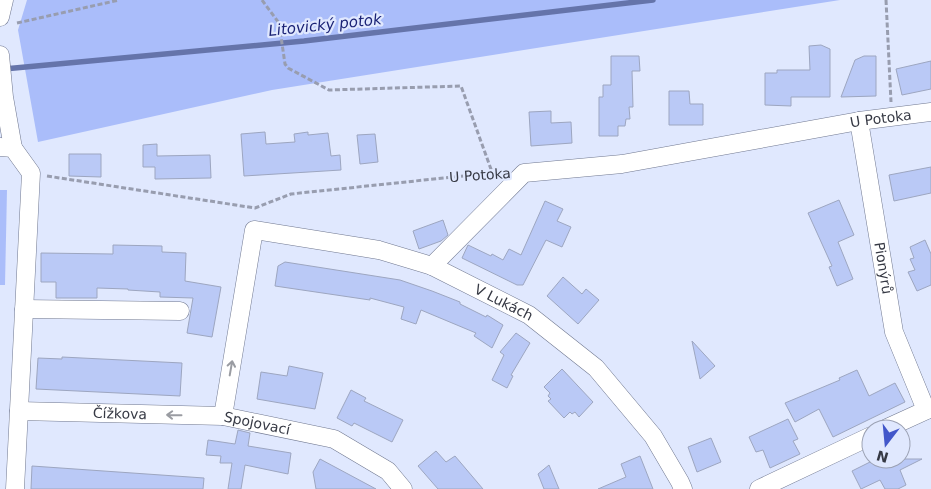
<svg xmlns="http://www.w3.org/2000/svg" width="931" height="489" font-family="'DejaVu Sans',sans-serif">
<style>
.green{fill:#aabdfa}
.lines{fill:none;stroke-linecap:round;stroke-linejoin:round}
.stream{stroke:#6574aa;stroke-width:5.5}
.building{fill:#bac9f6;stroke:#9da6c0}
.minor-casing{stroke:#707890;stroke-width:19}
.path{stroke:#989daf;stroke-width:3;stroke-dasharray:5 2.5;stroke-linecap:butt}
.minor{stroke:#fff;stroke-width:18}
.oneway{stroke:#9a9ca2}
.labels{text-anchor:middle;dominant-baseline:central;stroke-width:4.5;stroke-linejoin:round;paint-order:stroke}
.street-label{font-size:14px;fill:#363944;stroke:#e0e8fe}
.water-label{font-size:15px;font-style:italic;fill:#1a2275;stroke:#e0e8fe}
</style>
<rect width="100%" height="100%" fill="#e0e8fe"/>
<!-- green -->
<g class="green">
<polygon points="27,0 840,0 272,90 38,142 18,30"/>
<polygon points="0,190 7,190 5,285 0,285"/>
</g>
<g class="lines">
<!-- stream -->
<polyline class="stream" points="4,69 304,41 653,0"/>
</g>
<!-- building -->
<g class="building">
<polygon points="821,45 830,49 830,97 791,97 791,106 765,105 765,73 777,73 777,70 810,70 809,46"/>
<polygon points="611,56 639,56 640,71 632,71 633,107 629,107 630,119 626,119 625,126 618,126 618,136 599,136 599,97 603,97 603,85 611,85"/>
<polygon points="864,56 876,56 876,96 841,97 855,60"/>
<polygon points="931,61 931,89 902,95 896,69"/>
<polygon points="669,91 689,91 690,104 703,104 703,125 669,125"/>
<polygon points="551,111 551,123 571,122 572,143 531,146 529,112"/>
<polygon points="265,132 266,144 295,142 294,134 308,132 308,135 328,133 331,156 340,155 341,170 244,176 241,134"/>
<polygon points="375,134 378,162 360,164 357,135"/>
<polygon points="157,144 157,156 210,155 211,178 155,179 155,167 143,167 143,145"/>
<polygon points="69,154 101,154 101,177 69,176"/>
<polygon points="931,167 931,193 894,201 889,175"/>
<polygon points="839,200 854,235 838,242 853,279 837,286 829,267 832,266 808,213"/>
<polygon points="545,201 563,209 557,221 571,227 562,247 546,240 523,285 517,285 462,258 468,245 491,256 492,254 503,260 509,249 521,255"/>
<polygon points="443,220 448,235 441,241 419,249 413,231"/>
<polygon points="925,240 931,254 931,285 917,291 908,272 915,270 910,259 914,258 910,247"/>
<polygon points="113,245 162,246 162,252 186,253 185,281 221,287 212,337 187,333 193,298 160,297 160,292 128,290 128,289 97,288 97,298 56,298 56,282 41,282 41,253 113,254"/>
<polygon points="285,262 400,280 432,291 460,302 460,304 486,317 487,315 503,325 492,348 474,336 476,333 421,310 416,324 401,319 404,307 370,298 370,300 275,286 278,266"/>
<polygon points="563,277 582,294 586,289 599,300 578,324 547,296"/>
<polygon points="516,333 530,343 511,375 513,376 507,388 492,380 504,355 500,352"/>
<polygon points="692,341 715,366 700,379"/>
<polygon points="62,357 182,363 180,396 36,389 38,358 62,359"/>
<polygon points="289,366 323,373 315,409 257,399 261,372 287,376"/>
<polygon points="562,369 593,402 579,417 575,412 572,414 570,412 564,418 548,401 551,399 548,396 550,393 544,387"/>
<polygon points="857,370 869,396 895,383 905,402 833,437 819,409 795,422 785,403 840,380 839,378"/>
<polygon points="351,390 366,398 364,401 403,420 392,442 354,423 352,426 337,418"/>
<polygon points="788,419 798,439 793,441 800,454 770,468 763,450 756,452 749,437"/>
<polygon points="238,430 250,433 248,446 291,453 288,474 245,465 241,489 228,489 232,463 220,463 221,456 206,455 208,440 235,444"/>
<polygon points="711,438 721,462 697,472 688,447"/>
<polygon points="436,451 446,462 455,456 483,489 438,489 418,466"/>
<polygon points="640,456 653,489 598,489 626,477 621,464"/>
<polygon points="320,459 376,489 316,489 313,472"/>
<polygon points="876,459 922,459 900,470 906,485 898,489 885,489 880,480 861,489 852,471"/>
<polygon points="549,465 559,489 544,489 538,474"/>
<polygon points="32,466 204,478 203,489 31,489"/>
</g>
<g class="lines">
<!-- minor casing -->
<g class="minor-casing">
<g id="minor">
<polyline points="0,17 4,0"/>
<polyline points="0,55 4,97 13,148"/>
<path id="s1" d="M 859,121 L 894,332 L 926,410"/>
<polyline points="0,147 13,148 31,173 15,489"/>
<path id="s2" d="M 432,266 L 524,173 L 622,164 L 859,121 L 931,112"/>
<polyline points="24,309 180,311"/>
<path id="s3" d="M 19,411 L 223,416 L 334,439 L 388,471 L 403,489"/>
<path id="s4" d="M 223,416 L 254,230 L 379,250 L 432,266 L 529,315 L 596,368 L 653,436 L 680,482 L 683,489"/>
<polyline points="885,429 931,408"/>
<polyline points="759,489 871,436"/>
</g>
</g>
<!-- path -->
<g class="path">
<polyline points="262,0 279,23 285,64 288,68 329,90 461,86 492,172"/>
<polyline points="886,0 891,102"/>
<polyline points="17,23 119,0"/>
<polyline points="47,176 255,208 291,194 501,172"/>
</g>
<!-- minor -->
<use href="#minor" class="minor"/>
</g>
<!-- one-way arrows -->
<defs><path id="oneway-shaft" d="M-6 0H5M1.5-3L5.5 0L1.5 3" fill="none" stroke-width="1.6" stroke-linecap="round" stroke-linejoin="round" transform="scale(1.25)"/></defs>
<g class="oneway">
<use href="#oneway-shaft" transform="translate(231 368) rotate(-80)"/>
<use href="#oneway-shaft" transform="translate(174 415) rotate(-179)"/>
</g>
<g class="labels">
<!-- street labels -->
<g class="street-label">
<text stroke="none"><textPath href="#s2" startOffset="492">U Potoka</textPath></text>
<text transform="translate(480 175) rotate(-4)">U Potoka</text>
<text stroke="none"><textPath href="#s1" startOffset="149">Pionýrů</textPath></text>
<text stroke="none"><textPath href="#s4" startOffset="451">V Lukách</textPath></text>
<text stroke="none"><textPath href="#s3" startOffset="101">Čížkova</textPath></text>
<text stroke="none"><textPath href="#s3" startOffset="239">Spojovací</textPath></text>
</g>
<!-- water labels -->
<g class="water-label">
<text transform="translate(325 25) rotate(-6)">Litovický potok</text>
</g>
</g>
<!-- north arrow -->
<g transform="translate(886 444) rotate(196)"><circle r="24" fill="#e0e8fe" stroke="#9ca2b4"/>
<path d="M0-4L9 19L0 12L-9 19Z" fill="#4257ca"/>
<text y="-8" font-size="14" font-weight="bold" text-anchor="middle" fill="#363944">N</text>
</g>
</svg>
